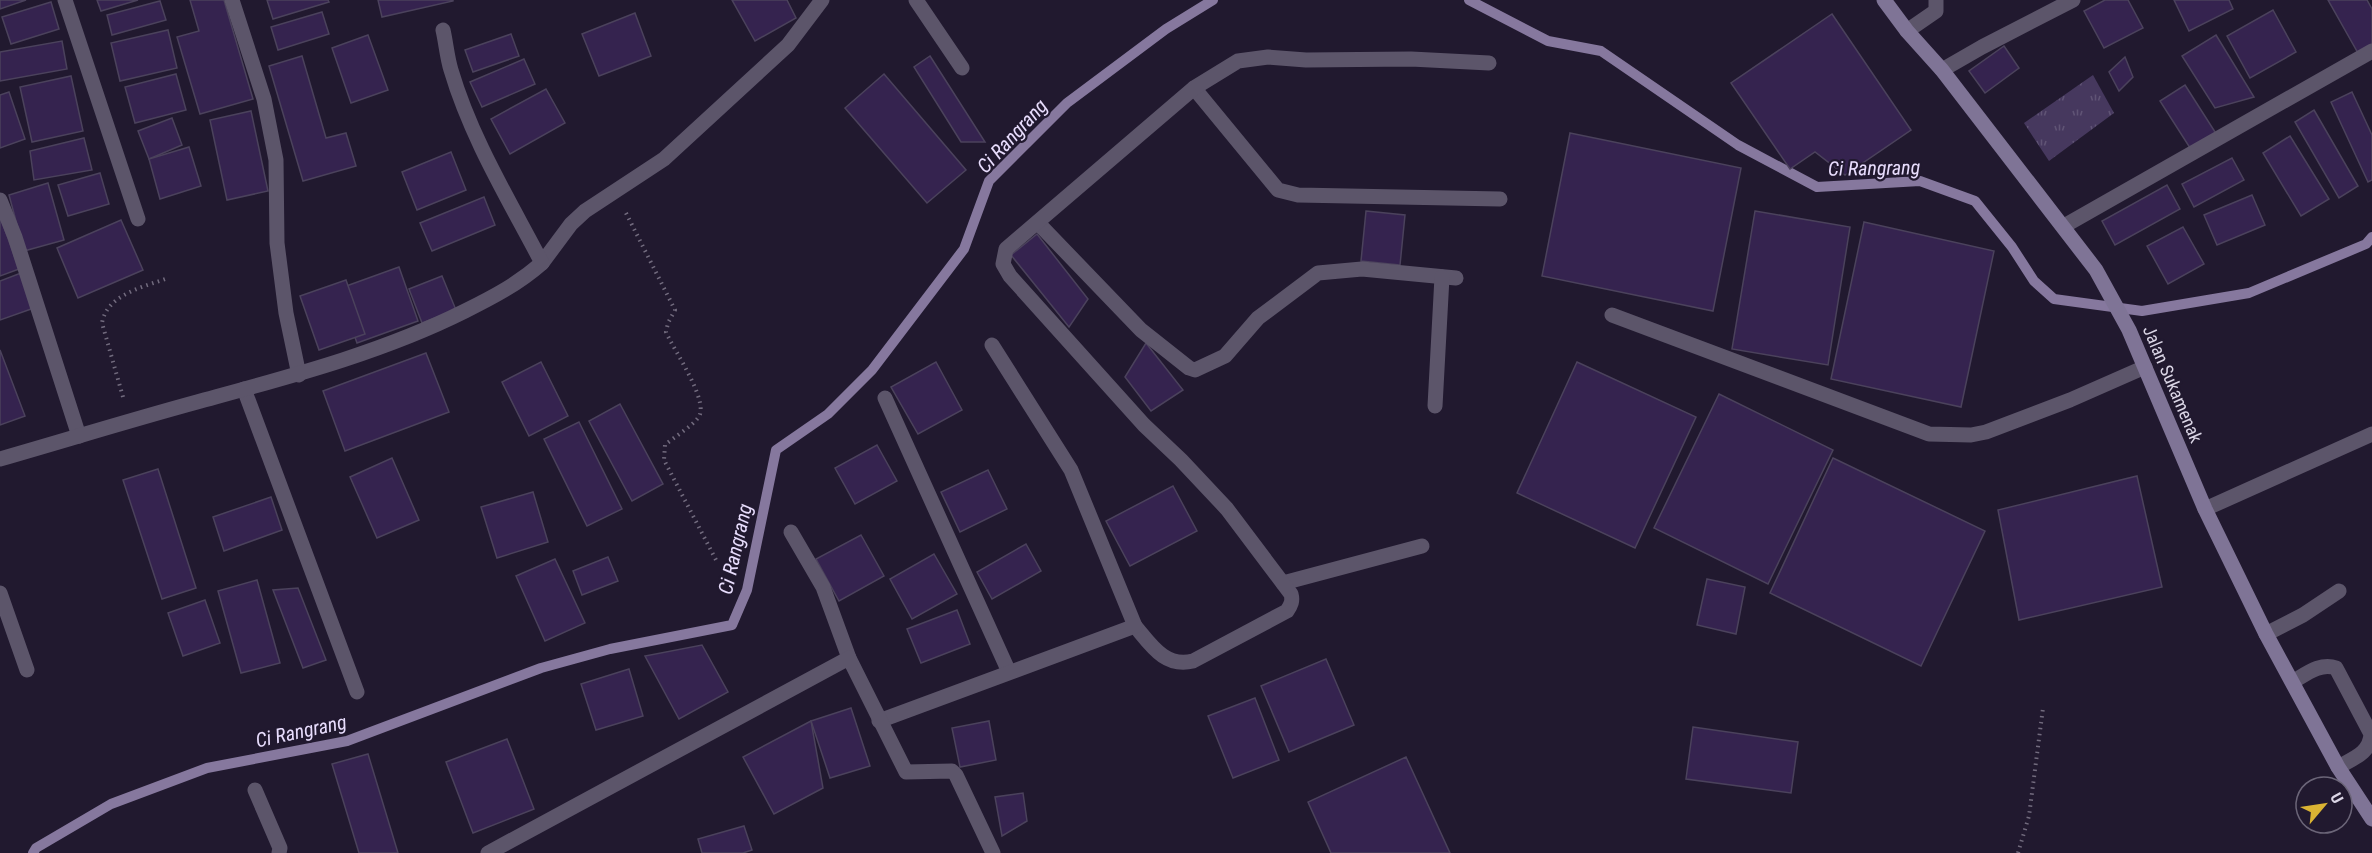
<svg xmlns="http://www.w3.org/2000/svg" width="2372" height="853" font-family="'Roboto Condensed',sans-serif">
<style>
.park{fill:url(#park-tufts)}
.lines{fill:none;stroke-linecap:round;stroke-linejoin:round}
.stream{stroke:#86789e;stroke-width:10}
.building{fill:#35234f;stroke:#4b425c;stroke-width:1.5}
.path{stroke:#726b7e;stroke-width:4;stroke-dasharray:1.5 4.5;stroke-linecap:butt}
.service{stroke:#5c556a;stroke-width:15}
.minor{stroke:#5c556a;stroke-width:15}
.secondary{stroke:#7f7496;stroke-width:15}
.labels{text-anchor:middle;dominant-baseline:central;stroke-width:4.5;stroke-linejoin:round;paint-order:stroke}
.street-label{font-size:18px;fill:#dbd6e6;stroke:#21192f}
.water-label{font-size:20px;font-style:italic;fill:#e8ddfd;stroke:#21192f}
</style>
<defs>
<pattern id="park-tufts" width="24" height="20" patternUnits="userSpaceOnUse" patternTransform="scale(1.5)"><rect width="24" height="20" fill="#46385e"/><path d="M3 7l-1-3M5 7V3M7 7l1-3M15 17l-1-3M17 17v-4M19 17l1-3" fill="none" stroke="#605475"/></pattern>
</defs>
<rect width="100%" height="100%" fill="#21192f"/>
<!-- park -->
<polygon class="park" points="2093,75 2114,113 2049,161 2024,123"/>
<g class="lines">
<!-- stream -->
<g class="stream">
<polyline points="1469,0 1548,41 1601,51 1738,145 1817,187 1920,181 1975,201 2012,247 2034,281 2054,299 2142,311 2249,293 2366,244 2372,237"/>
<polyline points="33,853 36,848 111,804 207,768 347,741 541,668 610,649 732,625 747,590 776,450 828,414 872,370 964,249 989,181 1067,103 1166,29 1213,0"/>
</g>
</g>
<!-- building -->
<g class="building">
<polygon points="0,0 26,0 0,9"/>
<polygon points="97,0 138,0 101,11"/>
<polygon points="190,0 224,0 253,99 200,114 177,37 199,31"/>
<polygon points="267,0 328,0 329,2 273,19"/>
<polygon points="378,0 453,0 453,1 382,17"/>
<polygon points="732,0 787,0 796,18 755,41"/>
<polygon points="2105,0 2128,0 2143,28 2104,48 2084,11"/>
<polygon points="2174,0 2229,0 2233,9 2189,31"/>
<polygon points="2328,0 2367,0 2372,9 2372,46 2358,53"/>
<polygon points="160,1 166,20 112,35 107,15"/>
<polygon points="51,2 59,29 11,44 2,17"/>
<polygon points="2273,10 2296,52 2250,78 2227,36"/>
<polygon points="322,12 329,34 278,50 271,27"/>
<polygon points="635,13 651,56 599,76 582,34"/>
<polygon points="1832,14 1911,130 1845,175 1815,152 1790,169 1731,83"/>
<polygon points="168,30 177,68 120,81 111,43"/>
<polygon points="511,34 519,56 473,72 465,50"/>
<polygon points="368,35 388,90 351,103 332,48"/>
<polygon points="2216,35 2254,97 2215,108 2182,56"/>
<polygon points="62,41 67,69 0,81 0,52"/>
<polygon points="2004,46 2019,68 1985,93 1969,71"/>
<polygon points="302,56 326,138 346,133 356,166 303,181 269,66"/>
<polygon points="930,56 985,142 961,142 914,67"/>
<polygon points="2125,57 2133,77 2119,91 2109,72"/>
<polygon points="524,59 535,84 482,107 470,82"/>
<polygon points="176,74 186,110 135,123 125,87"/>
<polygon points="884,74 966,170 927,203 845,108"/>
<polygon points="71,76 83,131 32,142 20,87"/>
<polygon points="2185,85 2217,135 2192,151 2160,101"/>
<polygon points="546,89 565,123 510,154 491,119"/>
<polygon points="9,92 25,139 0,148 0,95"/>
<polygon points="2352,92 2372,135 2372,180 2368,182 2331,102"/>
<polygon points="2314,110 2358,186 2339,198 2295,122"/>
<polygon points="251,111 268,191 227,200 210,120"/>
<polygon points="172,118 182,145 149,159 138,131"/>
<polygon points="1570,133 1741,168 1713,311 1542,276"/>
<polygon points="2290,136 2329,199 2301,216 2263,153"/>
<polygon points="84,138 92,170 34,180 30,151"/>
<polygon points="189,147 201,186 160,199 149,159"/>
<polygon points="451,152 466,190 417,210 402,172"/>
<polygon points="2232,158 2244,180 2194,207 2182,184"/>
<polygon points="100,173 109,204 68,216 58,185"/>
<polygon points="48,183 64,240 24,251 9,195"/>
<polygon points="2167,185 2180,209 2115,245 2102,221"/>
<polygon points="2252,195 2265,225 2217,245 2204,215"/>
<polygon points="484,197 495,225 432,251 420,223"/>
<polygon points="1366,211 1405,215 1400,265 1361,261"/>
<polygon points="1755,211 1850,227 1828,365 1732,349"/>
<polygon points="0,216 19,269 0,276"/>
<polygon points="121,220 143,270 78,298 57,248"/>
<polygon points="1864,222 1994,251 1961,407 1831,379"/>
<polygon points="2183,227 2204,264 2168,284 2147,246"/>
<polygon points="1037,234 1088,299 1069,327 1011,255"/>
<polygon points="399,267 418,321 357,343 338,289"/>
<polygon points="21,273 34,308 0,320 0,281"/>
<polygon points="442,276 456,310 422,323 409,289"/>
<polygon points="346,280 365,334 319,350 300,296"/>
<polygon points="1146,343 1183,390 1151,411 1125,377"/>
<polygon points="0,350 25,416 0,425"/>
<polygon points="426,353 449,412 345,451 323,391"/>
<polygon points="541,362 568,416 529,436 502,382"/>
<polygon points="936,362 962,410 918,434 891,387"/>
<polygon points="1577,362 1696,417 1635,548 1517,493"/>
<polygon points="1719,394 1833,450 1768,584 1654,528"/>
<polygon points="620,404 663,484 632,501 589,421"/>
<polygon points="579,422 622,509 587,526 544,439"/>
<polygon points="877,445 897,481 855,504 835,468"/>
<polygon points="392,458 419,520 377,538 350,477"/>
<polygon points="1833,458 1985,531 1921,666 1770,593"/>
<polygon points="158,469 196,588 162,599 123,480"/>
<polygon points="988,470 1007,509 960,532 941,492"/>
<polygon points="2137,476 2162,587 2019,620 1998,510"/>
<polygon points="1173,486 1197,531 1130,566 1106,521"/>
<polygon points="533,492 548,542 497,558 481,507"/>
<polygon points="271,497 282,530 224,551 213,517"/>
<polygon points="861,535 884,576 839,601 816,559"/>
<polygon points="1026,544 1041,571 992,599 977,572"/>
<polygon points="934,554 957,594 912,619 890,579"/>
<polygon points="608,557 618,581 582,595 573,571"/>
<polygon points="555,559 585,623 545,641 516,576"/>
<polygon points="1707,579 1745,587 1736,634 1697,625"/>
<polygon points="257,580 280,663 241,673 218,591"/>
<polygon points="298,588 326,660 303,668 273,590"/>
<polygon points="205,600 220,643 183,656 168,613"/>
<polygon points="957,610 970,644 921,663 907,629"/>
<polygon points="702,645 728,692 679,719 645,656"/>
<polygon points="1326,659 1354,725 1289,752 1261,686"/>
<polygon points="629,669 643,716 596,730 581,684"/>
<polygon points="1255,698 1279,760 1233,778 1208,716"/>
<polygon points="851,708 870,766 830,778 811,721"/>
<polygon points="811,721 823,788 774,814 743,757"/>
<polygon points="989,721 996,760 960,767 952,728"/>
<polygon points="1693,727 1798,742 1791,793 1686,779"/>
<polygon points="507,739 534,809 473,833 446,762"/>
<polygon points="368,754 398,853 359,853 332,764"/>
<polygon points="1406,757 1450,853 1331,853 1308,802"/>
<polygon points="1023,793 1027,821 1002,836 995,797"/>
<polygon points="744,826 752,850 743,853 702,853 698,839"/>
</g>
<g class="lines">
<!-- path -->
<g class="path">
<path d="M 626,213 L 675,310 L 668,323 L 666,332 C 673,349 711,403 698,418 C 691,427 674,437 665,445 L 664,460 L 716,560"/>
<path d="M 123,397 L 102,323 C 107,294 144,287 168,278"/>
<polyline points="2018,853 2029,816 2043,708"/>
</g>
<!-- service -->
<g class="service">
<polyline points="1907,31 1936,11 1936,0"/>
<polyline points="1612,315 1929,434 1971,435 1986,432 2070,400 2145,367"/>
<polyline points="2205,509 2372,434"/>
<polyline points="2266,634 2303,615 2339,591"/>
<path d="M 2294,681 C 2306,674 2321,662 2336,668 L 2371,734 C 2370,753 2354,758 2338,767"/>
</g>
<!-- minor -->
<g class="minor">
<polyline points="65,0 138,219"/>
<polyline points="232,0 264,99 276,160 277,243 286,313 299,375"/>
<polyline points="916,0 962,68"/>
<polyline points="1942,70 1982,47 2073,0"/>
<polyline points="1194,88 1278,190 1298,195 1500,199"/>
<polyline points="0,200 15,237 79,436"/>
<polyline points="1038,223 1141,330 1189,368 1195,370 1225,356 1258,318 1318,273 1362,269 1456,278"/>
<polyline points="2064,226 2372,51"/>
<polyline points="542,263 571,224 585,211 664,159 788,45 822,0"/>
<polyline points="244,389 357,692"/>
<polyline points="885,398 1009,672"/>
<polyline points="1435,406 1442,277"/>
<path d="M 0,459 C 66,440 131,420 197,402 C 288,377 381,353 465,311 C 493,297 518,284 542,263 C 509,200 471,138 451,70 C 447,57 446,43 443,30"/>
<polyline points="791,532 823,587 849,658"/>
<polyline points="1283,583 1422,546"/>
<polyline points="0,593 27,670"/>
<path d="M 1135,626 C 1151,645 1165,668 1193,661 L 1287,611 C 1291,605 1293,601 1291,594 L 1227,509 L 1181,460 L 1144,425 L 1010,276 L 1003,264 L 1006,249 L 1194,88 L 1238,61 L 1268,57 L 1306,60 L 1411,59 L 1489,63"/>
<polyline points="879,721 1135,626 1071,470 992,345"/>
<polyline points="255,790 280,848 279,853"/>
<polyline points="488,853 849,658 906,772 952,771 956,775 993,853"/>
</g>
<!-- secondary -->
<polyline class="secondary" points="1884,0 1907,31 1942,70 2096,270 2129,330 2205,509 2266,634 2338,767 2372,819"/>
</g>
<g class="labels">
<!-- street labels -->
<g class="street-label">
<text transform="translate(2173 384) rotate(67)">Jalan Sukamenak</text>
</g>
<!-- water labels -->
<g class="water-label">
<text transform="translate(1012 136) rotate(-47)">Ci Rangrang</text>
<text transform="translate(1874 168) rotate(-1)">Ci Rangrang</text>
<text transform="translate(735 549) rotate(-77)">Ci Rangrang</text>
<text transform="translate(301 731) rotate(-12)">Ci Rangrang</text>
</g>
</g>
<!-- north arrow -->
<g transform="translate(2324 805) rotate(61)"><circle r="28" fill="#21192f" stroke="#6b6578" stroke-width="1.5"/>
<path d="M0-4.5L10 22L0 15L-10 22Z" fill="#dab333"/>
<text y="-9" font-size="16" font-weight="bold" text-anchor="middle" fill="#dbd6e6">U</text>
</g>
</svg>
